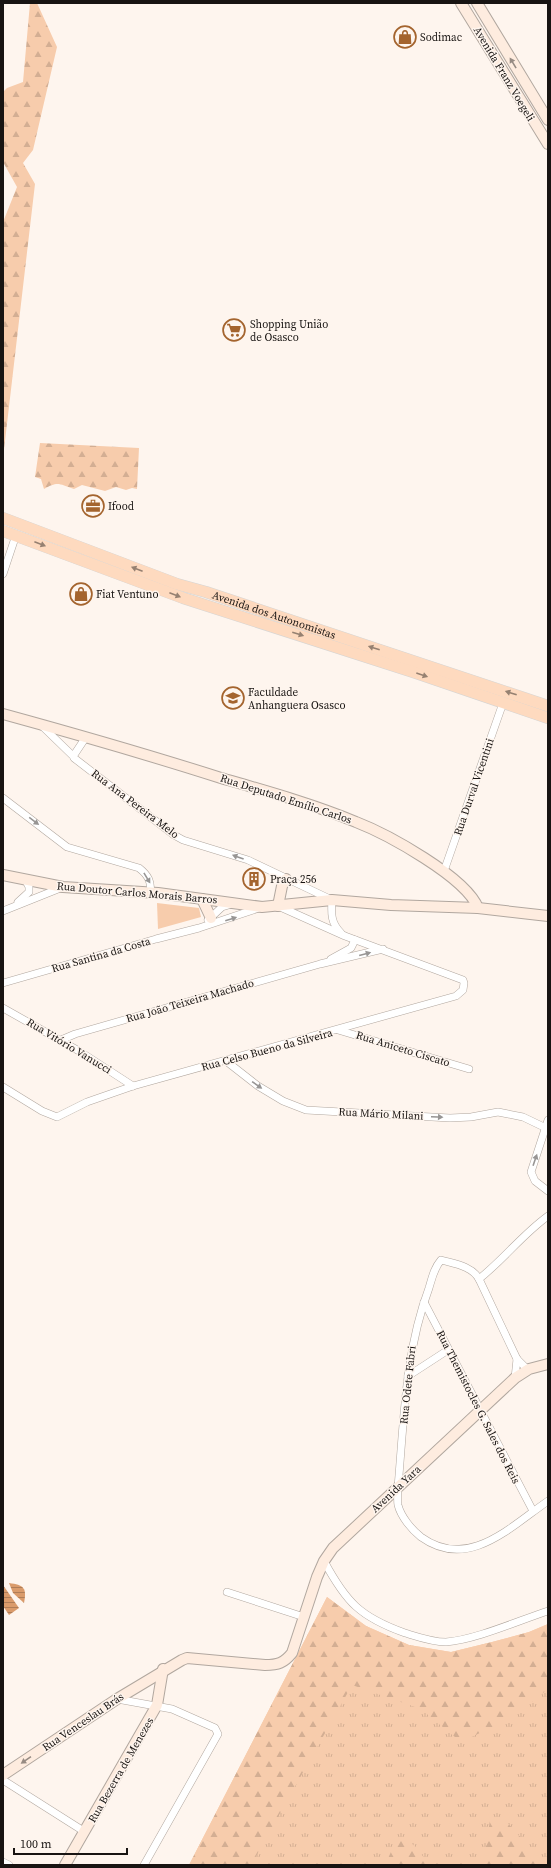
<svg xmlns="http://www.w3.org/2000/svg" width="551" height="1868" font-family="'Source Serif 4',serif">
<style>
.grass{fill:url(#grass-tufts)}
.forest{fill:url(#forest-firs)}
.park{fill:#f7ccac}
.water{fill:url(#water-rules)}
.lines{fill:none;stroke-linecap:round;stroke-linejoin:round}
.street-casing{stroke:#b1a79f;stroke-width:8}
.secondary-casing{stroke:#b1a79f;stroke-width:12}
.primary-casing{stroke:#d5d5d4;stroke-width:12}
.street{stroke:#fff;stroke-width:7}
.secondary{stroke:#feecdf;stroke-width:10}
.primary{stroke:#fedabf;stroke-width:11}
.oneway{fill:#968b83}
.oneway2{fill:#968171}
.oneway3{fill:#979594}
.labels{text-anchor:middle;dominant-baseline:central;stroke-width:3;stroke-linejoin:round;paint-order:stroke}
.poi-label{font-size:11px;fill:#181412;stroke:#fef5ee;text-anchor:start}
.street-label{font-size:11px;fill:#181412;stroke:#fef5ee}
</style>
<defs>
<pattern id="grass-tufts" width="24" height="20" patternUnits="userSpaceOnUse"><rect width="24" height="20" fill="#f7ccac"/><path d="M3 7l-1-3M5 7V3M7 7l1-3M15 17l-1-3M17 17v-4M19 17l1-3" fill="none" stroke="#d3ae93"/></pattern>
<pattern id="forest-firs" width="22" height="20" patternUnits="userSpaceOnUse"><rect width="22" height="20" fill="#f7ccac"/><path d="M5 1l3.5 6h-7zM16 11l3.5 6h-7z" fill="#d3ae93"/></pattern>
<pattern id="water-rules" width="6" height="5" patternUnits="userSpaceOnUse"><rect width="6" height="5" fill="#da9b6b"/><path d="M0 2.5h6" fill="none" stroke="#b07d57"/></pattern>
</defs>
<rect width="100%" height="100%" fill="#fef5ee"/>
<!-- grass -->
<polygon class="grass" points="327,1597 366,1626 409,1645 451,1652 492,1642 529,1632 548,1624 548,1865 189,1865"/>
<!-- forest -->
<g class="forest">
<polygon points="30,3 37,3 57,47 33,150 23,163 35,184 3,458 3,222 17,187 3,162 3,92 7,88 23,82"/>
<path d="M 40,443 L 139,448 L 137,489 L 132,488 L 126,490 L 116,487 L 105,491 L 82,485 L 74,489 C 59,484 58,481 44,489 L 41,479 L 35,477 Z"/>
<polygon points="327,1597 366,1626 409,1645 451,1652 492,1642 529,1632 548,1624 548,1689 513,1717 461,1742 421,1709 352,1685 251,1865 189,1865"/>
<polygon points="504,1819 539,1858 539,1865 483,1865 490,1820"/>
<polygon points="404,1837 419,1850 428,1865 385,1865 396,1841"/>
</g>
<!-- park -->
<polygon class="park" points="157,903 199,908 201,917 158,929"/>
<!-- water -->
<g class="water">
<path d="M 9,1583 C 24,1585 27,1588 24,1603 L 13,1593 Z"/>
<polygon points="3,1585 19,1608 9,1615 3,1606"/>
</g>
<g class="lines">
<!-- street casing -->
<g class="street-casing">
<g id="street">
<polyline points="3,574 16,535"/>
<polyline points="41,725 73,756"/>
<path d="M 86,737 L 74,755 L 74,758 L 174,835 L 183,840 L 248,860 L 332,900 C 331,914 331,923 341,933"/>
<path d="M 3,798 L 67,847 L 139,868 C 148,875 152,882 150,893"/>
<polyline points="444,871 503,703"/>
<polyline points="18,902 29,892 29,887 26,881"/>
<polyline points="3,911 63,887"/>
<polyline points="208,920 222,907 232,904"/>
<polyline points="331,959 351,948 355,940"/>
<polyline points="3,983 156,939 199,928 262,907"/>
<polyline points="3,1008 79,1051 133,1086"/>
<polyline points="338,1030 469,1069"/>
<polyline points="61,1040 75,1034 320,964 383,949"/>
<polyline points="226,1061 258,1086 283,1101 306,1110 450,1118 471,1117 498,1112 523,1117 546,1128"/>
<polyline points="3,1087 42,1111 57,1117 87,1102 133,1086 456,996 463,990 464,983 463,980 345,936 278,906"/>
<polyline points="548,1120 531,1172 535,1181 548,1191"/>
<path d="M 479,1279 C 472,1266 455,1264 441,1260 C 434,1268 432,1278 429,1288 C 405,1352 404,1420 398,1487 C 398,1493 397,1500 398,1505 C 401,1517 412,1530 421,1537 C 468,1571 510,1527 548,1501"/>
<polyline points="424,1302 533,1511"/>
<path d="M 528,1370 L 517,1359 L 479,1279 C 504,1259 523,1234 548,1216"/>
<polyline points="408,1376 448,1350"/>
<polyline points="515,1378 517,1359"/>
<path d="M 324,1561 C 346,1602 360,1617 405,1633 C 418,1637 432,1642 446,1642 C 475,1640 520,1620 548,1611"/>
<polyline points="227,1592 304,1617"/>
<polyline points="117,1699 172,1709 215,1728 218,1734 144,1865"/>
<polyline points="3,1780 85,1832"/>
<polyline points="3,1862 9,1865"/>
</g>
</g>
<!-- secondary casing -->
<g class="secondary-casing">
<g id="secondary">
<polyline points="461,3 548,144"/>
<polyline points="477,3 548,120"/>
<path d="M 3,714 C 76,734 149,755 221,778 C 266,791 313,804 356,822 C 387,834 466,877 478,908"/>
<polyline points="3,875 63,887 158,893 262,907 332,900 391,905 478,908 548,916"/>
<polyline points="202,899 211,918"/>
<polyline points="278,906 282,886 286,879"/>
<path d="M 3,1775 L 117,1699 L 182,1660 L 187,1658 L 265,1665 C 278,1665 284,1663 292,1653 L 317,1577 L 324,1561 L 333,1548 L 515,1378 L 529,1369 L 548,1364"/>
<polyline points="65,1865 157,1705 163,1669"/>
</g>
</g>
<!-- primary casing -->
<g class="primary-casing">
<g id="primary">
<path id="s1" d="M 3,518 L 177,584 L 206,592 L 548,706"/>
<polyline points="3,531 183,598 413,672 548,718"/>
</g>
</g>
<!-- street -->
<use href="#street" class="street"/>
<!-- secondary -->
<use href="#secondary" class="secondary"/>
<!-- primary -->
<use href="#primary" class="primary"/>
</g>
<!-- one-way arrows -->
<defs><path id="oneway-solid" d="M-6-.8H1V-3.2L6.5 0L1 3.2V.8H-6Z"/></defs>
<g class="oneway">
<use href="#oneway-solid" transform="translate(513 63) rotate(-121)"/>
<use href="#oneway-solid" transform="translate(26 1760) rotate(146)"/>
</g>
<g class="oneway2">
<use href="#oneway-solid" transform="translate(40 544) rotate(21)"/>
<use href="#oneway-solid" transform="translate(137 569) rotate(-159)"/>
<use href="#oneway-solid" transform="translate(175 595) rotate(21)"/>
<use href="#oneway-solid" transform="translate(298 634) rotate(17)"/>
<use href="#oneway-solid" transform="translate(374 648) rotate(-162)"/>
<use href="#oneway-solid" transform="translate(422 675) rotate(19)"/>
<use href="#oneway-solid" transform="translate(511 693) rotate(-162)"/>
</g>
<g class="oneway3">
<use href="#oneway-solid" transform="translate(34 821) rotate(37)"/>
<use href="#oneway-solid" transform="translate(238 857) rotate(-160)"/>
<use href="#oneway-solid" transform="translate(147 878) rotate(59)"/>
<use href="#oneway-solid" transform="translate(231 919) rotate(-17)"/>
<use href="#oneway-solid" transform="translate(365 954) rotate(-15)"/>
<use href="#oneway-solid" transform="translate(257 1085) rotate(35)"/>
<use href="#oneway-solid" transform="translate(437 1117) rotate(3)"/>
<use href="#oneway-solid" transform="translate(535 1160) rotate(-71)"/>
</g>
<!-- icons -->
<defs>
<g id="shop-ring" transform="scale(1.15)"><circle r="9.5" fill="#fef5ee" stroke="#a4642e" stroke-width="1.5"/><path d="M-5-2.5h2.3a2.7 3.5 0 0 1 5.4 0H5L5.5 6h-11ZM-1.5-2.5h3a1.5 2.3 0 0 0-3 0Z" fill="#a4642e"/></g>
<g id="supermarket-ring" transform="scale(1.15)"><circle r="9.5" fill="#fef5ee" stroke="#a4642e" stroke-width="1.5"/><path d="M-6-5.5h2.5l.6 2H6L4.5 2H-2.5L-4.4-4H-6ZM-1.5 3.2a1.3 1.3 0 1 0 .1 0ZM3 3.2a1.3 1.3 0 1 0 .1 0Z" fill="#a4642e"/></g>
<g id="office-ring" transform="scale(1.15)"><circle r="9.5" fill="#fef5ee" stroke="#a4642e" stroke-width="1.5"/><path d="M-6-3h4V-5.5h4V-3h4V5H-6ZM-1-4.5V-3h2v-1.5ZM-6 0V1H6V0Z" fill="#a4642e"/></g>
<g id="university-ring" transform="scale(1.15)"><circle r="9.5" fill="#fef5ee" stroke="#a4642e" stroke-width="1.5"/><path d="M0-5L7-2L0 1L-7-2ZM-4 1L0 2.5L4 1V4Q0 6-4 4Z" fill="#a4642e"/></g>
<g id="building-ring" transform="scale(1.15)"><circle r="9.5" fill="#fef5ee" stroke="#a4642e" stroke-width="1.5"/><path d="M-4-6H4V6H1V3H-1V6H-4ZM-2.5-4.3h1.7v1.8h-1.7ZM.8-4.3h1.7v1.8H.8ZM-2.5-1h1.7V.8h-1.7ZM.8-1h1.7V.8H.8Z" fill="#a4642e"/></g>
</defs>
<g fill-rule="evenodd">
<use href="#shop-ring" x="405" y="37"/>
<use href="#supermarket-ring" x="234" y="330"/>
<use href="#office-ring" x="93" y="506"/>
<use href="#shop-ring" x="81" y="594"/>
<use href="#university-ring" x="233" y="698"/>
<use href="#building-ring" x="254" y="879"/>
</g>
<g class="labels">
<!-- poi labels -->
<g class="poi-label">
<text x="420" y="37">Sodimac</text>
<text x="250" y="324">Shopping União<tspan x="250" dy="13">de Osasco</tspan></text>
<text x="108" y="506">Ifood</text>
<text x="96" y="594">Fiat Ventuno</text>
<text x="248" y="692">Faculdade<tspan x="248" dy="13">Anhanguera Osasco</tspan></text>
<text x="270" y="879">Praça 256</text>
</g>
<!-- street labels -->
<g class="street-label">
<text transform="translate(504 74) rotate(59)">Avenida Franz Voegeli</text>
<text stroke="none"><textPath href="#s1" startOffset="288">Avenida dos Autonomistas</textPath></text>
<text transform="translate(474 787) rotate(-71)">Rua Durval Vicentini</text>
<text transform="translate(286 799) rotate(18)">Rua Deputado Emílio Carlos</text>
<text transform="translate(135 804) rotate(37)">Rua Ana Pereira Melo</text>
<text transform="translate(137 893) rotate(5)">Rua Doutor Carlos Morais Barros</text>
<text transform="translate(101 955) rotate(-16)">Rua Santina da Costa</text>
<text transform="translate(190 1001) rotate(-16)">Rua João Teixeira Machado</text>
<text transform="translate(69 1046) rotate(31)">Rua Vitório Vanucci</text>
<text transform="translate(403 1049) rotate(17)">Rua Aniceto Ciscato</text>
<text transform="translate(267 1050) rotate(-15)">Rua Celso Bueno da Silveira</text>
<text transform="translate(381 1114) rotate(3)">Rua Mário Milani</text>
<text transform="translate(408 1385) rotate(-84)">Rua Odete Fabri</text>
<text transform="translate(478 1407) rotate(63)">Rua Themistocles G. Sales dos Reis</text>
<text transform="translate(396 1489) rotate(-43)">Avenida Yara</text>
<text transform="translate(83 1722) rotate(-34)">Rua Venceslau Brás</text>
<text transform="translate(121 1770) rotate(-60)">Rua Bezerra de Menezes</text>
</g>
</g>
<!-- border -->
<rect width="551" height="1868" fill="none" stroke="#181412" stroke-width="8"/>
<!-- scale -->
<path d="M14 1848v6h113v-6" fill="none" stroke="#181412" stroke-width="2"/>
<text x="20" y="1848" font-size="12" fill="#181412" stroke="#fef5ee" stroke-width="3" paint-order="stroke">100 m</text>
</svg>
